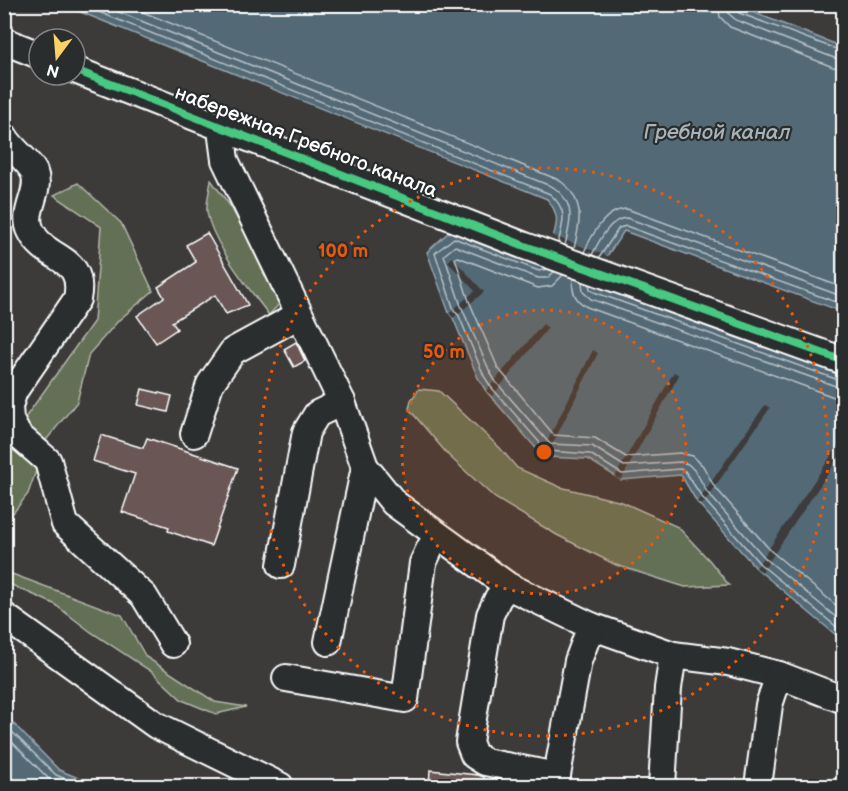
<svg xmlns="http://www.w3.org/2000/svg" width="848" height="791" font-family="'Balsamiq Sans',sans-serif">
<style>
.green{fill:#646f56;stroke:#b2b7aa;stroke-width:1.5}
.water{fill:#526976;stroke:#97a5ad;stroke-width:1.5}
.pier{fill:#3d3a3a}
.lines{fill:none;stroke-linecap:round;stroke-linejoin:round}
.shore{stroke:#bac3c8;stroke-width:1.5}
.building{fill:#695755;stroke:#fff;stroke-width:1.5}
.minor-casing{stroke:#fff;stroke-width:30}
.minor{stroke:#2a2d2e;stroke-width:26}
.cycleway-casing{stroke:#2a2d2e;stroke-width:11}
.cycleway{stroke:#46c982;stroke-width:8}
.ring{fill:none;stroke:#e8590c;stroke-width:3;stroke-dasharray:3 6}
.labels{text-anchor:middle;dominant-baseline:central;stroke-width:4.5;stroke-linejoin:round;paint-order:stroke}
.street-label{font-size:20px;fill:#fff;stroke:#2a2d2e}
.water-label{font-size:21px;font-style:italic;fill:#a8b4ba;stroke:#2a2d2e}
.centre{fill:#e8590c;stroke:#2a2d2e;stroke-width:3}
.ring-label{font-size:18px;text-anchor:middle;font-weight:bold;fill:#e8590c;stroke:#2a2d2e;stroke-width:4.5;stroke-linejoin:round;paint-order:stroke}
</style>
<rect width="100%" height="100%" fill="#3d3a3a"/>
<filter id="ink" filterUnits="userSpaceOnUse"><feTurbulence type="fractalNoise" baseFrequency=".0167" numOctaves="2"/><feDisplacementMap in="SourceGraphic" scale="12" xChannelSelector="R" yChannelSelector="G"/><feConvolveMatrix kernelMatrix="1 2 1 2 8 2 1 2 1" color-interpolation-filters="sRGB"/></filter>
<g filter="url(#ink)">
<!-- green -->
<g class="green">
<path d="M 211,180 L 231,207 L 282,301 L 269,315 C 250,290 212,243 207,212 C 206,202 210,189 211,180 Z"/>
<polygon points="78,183 121,223 153,291 119,320 89,354 77,402 47,439 28,494 5,523 5,446 94,321 101,227 54,195"/>
<polygon points="419,389 439,391 500,448 517,468 560,487 622,502 678,527 710,561 729,585 685,587 616,565 557,535 495,498 449,456 409,409 411,400"/>
<polygon points="4,571 122,615 146,657 215,702 246,707 216,714 182,700 152,672 91,632 54,604 5,582"/>
</g>
<!-- water -->
<g class="water">
<path d="M 63,5 L 734,5 L 843,47 L 843,312 L 624,231 L 605,259 L 595,286 L 843,376 L 843,641 L 756,568 L 697,502 L 681,475 L 621,480 L 588,459 L 546,457 L 541,454 L 486,391 L 478,378 L 453,318 L 449,313 L 427,252 L 451,230 L 551,245 C 556,225 562,217 547,199 Z"/>
<polygon points="5,715 59,770 98,786 5,786"/>
</g>
<!-- pier -->
<g class="pier">
<polygon points="551,235 610,257 598,284 616,291 615,294 521,257 548,244"/>
<polygon points="452,257 484,292 453,318 449,313 475,291 448,262"/>
<polygon points="543,324 548,328 492,396 486,391"/>
<polygon points="593,350 598,353 546,457 541,454"/>
<polygon points="674,372 679,375 621,480 615,477"/>
<polygon points="765,405 770,408 702,505 697,502"/>
<polygon points="843,438 843,451 762,572 756,568"/>
</g>
<g class="lines">
<!-- shore -->
<g class="shore">
<path d="M 79,4 L 550,194 C 568,210 564,221 558,243"/>
<path d="M 99,4 L 553,187 C 576,203 571,222 565,245"/>
<path d="M 123,4 L 559,180 C 585,199 581,221 574,248"/>
<polyline points="718,4 720,17 730,27 833,67 844,69"/>
<polyline points="727,4 729,14 736,20 837,59 844,60"/>
<polyline points="734,4 735,9 739,13 844,52"/>
<path d="M 584,252 C 592,235 605,209 627,209 L 844,288"/>
<path d="M 592,255 C 599,241 610,218 627,218 L 844,297"/>
<polyline points="599,258 619,228 626,226 844,305"/>
<polyline points="547,269 539,271 454,238 435,253 454,310 459,316 484,376 491,387 547,451 590,454 622,474 680,469 685,471 702,497 760,564 844,633"/>
<polyline points="554,272 547,278 538,278 455,246 444,255 461,306 490,372 496,382 550,444 592,446 624,466 680,462 688,464 696,472 707,492 765,558 844,624"/>
<polyline points="563,275 552,286 538,288 458,257 455,258 469,301 498,368 554,435 595,438 626,457 680,453 693,456 703,466 714,486 771,551 844,612"/>
<path d="M 573,279 C 571,291 576,301 587,307 L 834,397 L 844,398"/>
<polyline points="582,282 583,292 591,299 844,389"/>
<polyline points="589,284 590,289 594,292 844,382"/>
<polyline points="4,724 56,775 83,786"/>
<polyline points="4,734 50,780 64,786"/>
</g>
</g>
<!-- building -->
<g class="building">
<polygon points="207,233 248,305 226,314 215,295 172,322 177,329 156,343 137,316 164,297 158,287 196,262 186,245"/>
<polygon points="296,342 305,361 294,367 284,349"/>
<polygon points="142,389 172,396 168,412 138,405"/>
<polygon points="101,435 143,448 147,438 238,468 211,546 168,531 169,527 122,512 135,474 93,461"/>
<polygon points="430,770 478,775 484,777 483,786 429,786"/>
</g>
<g class="lines">
<!-- minor casing -->
<g class="minor-casing">
<g id="minor">
<polyline points="4,41 39,55"/>
<polyline points="75,70 525,246 844,361"/>
<polyline points="225,128 222,137 225,160 342,402 365,467 394,503 508,586 591,626 673,655 728,662 779,675 844,700"/>
<path d="M 4,136 C 11,149 29,161 34,172 C 42,192 21,211 31,231 C 46,263 86,254 77,299 L 14,391 L 9,406 L 10,420 L 18,435 L 48,461 L 65,524 L 144,596 L 173,644"/>
<polyline points="194,434 210,384 233,351 299,315"/>
<polyline points="281,565 306,432 317,414 342,402"/>
<polyline points="508,586 498,598 490,615 469,742 474,755 485,762 557,776"/>
<polyline points="4,616 156,725 280,786"/>
<polyline points="328,642 365,467"/>
<polyline points="286,678 405,699 423,563 430,548 438,536"/>
<polyline points="555,786 578,661 591,626"/>
<polyline points="662,786 668,688 673,655"/>
<polyline points="758,786 769,705 779,675"/>
</g>
</g>
<!-- minor -->
<use href="#minor" class="minor"/>
<!-- cycleway casing -->
<g class="cycleway-casing">
<polyline id="cycleway" points="75,70 525,246 844,361"/>
</g>
<!-- cycleway -->
<use href="#cycleway" class="cycleway"/>
</g>
</g>
<!-- distance rings -->
<circle cx="544" cy="452" r="142" fill="#e8590c" fill-opacity=".12"/>
<g class="ring">
<circle cx="544" cy="452" r="142"/>
<circle cx="544" cy="452" r="284"/>
</g>
<g class="labels">
<!-- street labels -->
<g class="street-label">
<text transform="translate(306 142) rotate(21)">набережная Гребного канала</text>
</g>
<!-- water labels -->
<g class="water-label">
<text x="717" y="132">Гребной канал</text>
</g>
</g>
<circle cx="544" cy="452" r="9" class="centre"/>
<g class="ring-label">
<text x="343" y="257">100 m</text>
<text x="444" y="358">50 m</text>
</g>
<!-- margin -->
<rect width="848" height="791" fill="none" stroke="#2a2d2e" stroke-width="24"/>
<rect x="12" y="12" width="824" height="767" fill="none" stroke="#fff" stroke-width="2" filter="url(#ink)"/>
<!-- north arrow -->
<g transform="translate(57 57) rotate(196)"><circle r="28" fill="#2a2d2e" stroke="#7f8182" stroke-width="1.5"/>
<path d="M0-4.5L10 22L0 15L-10 22Z" fill="#ffd166"/>
<text y="-9" font-size="16" font-weight="bold" text-anchor="middle" fill="#ffffff">N</text>
</g>
</svg>
